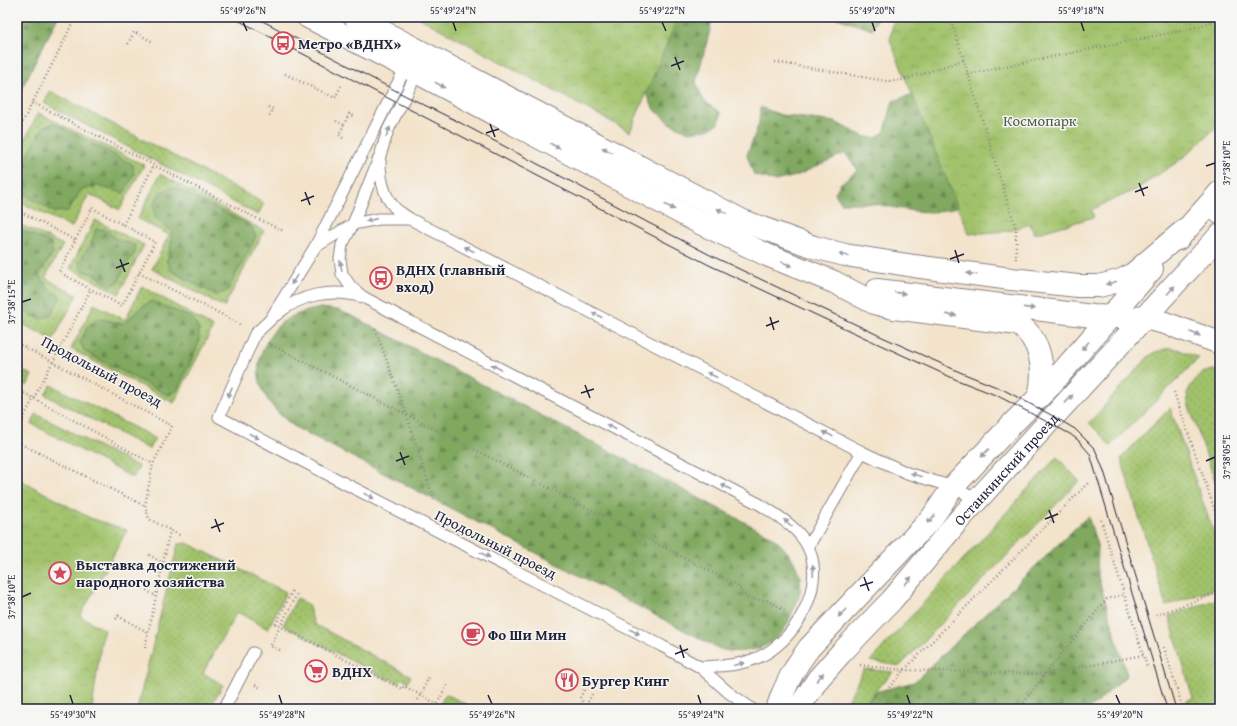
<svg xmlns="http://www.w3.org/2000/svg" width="1237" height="726" font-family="'Gentium Book Plus',serif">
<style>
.grass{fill:url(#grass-dots);stroke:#627253}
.forest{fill:url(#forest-firs);stroke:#51654d}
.park{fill:url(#park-crowns);stroke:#627253}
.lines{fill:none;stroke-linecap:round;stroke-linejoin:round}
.service-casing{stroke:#8a8283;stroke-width:13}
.tertiary-casing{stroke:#8a8283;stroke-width:24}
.secondary-casing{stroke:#8a8283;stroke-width:24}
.path{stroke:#8a8283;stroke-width:2.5;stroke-dasharray:1 3;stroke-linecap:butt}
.service{stroke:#fff;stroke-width:11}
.tertiary{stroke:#fff;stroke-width:22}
.secondary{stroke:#fff;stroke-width:22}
.tram{stroke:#22223b;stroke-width:1}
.oneway{fill:#9c9ca7}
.ticks{fill:none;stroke:#22223b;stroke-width:1.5}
.labels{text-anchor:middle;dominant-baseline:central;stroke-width:3;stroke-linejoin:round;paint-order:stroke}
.poi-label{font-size:15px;font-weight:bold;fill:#22223b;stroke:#f6f6f2;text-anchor:start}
.park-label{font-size:15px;fill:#4e5a4c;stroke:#f6f6f2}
.street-label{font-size:15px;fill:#22223b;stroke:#f6f6f2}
.neatline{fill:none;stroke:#22223b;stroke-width:1.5}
.ticks-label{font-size:10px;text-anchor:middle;fill:#22223b}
</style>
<defs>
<pattern id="grass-dots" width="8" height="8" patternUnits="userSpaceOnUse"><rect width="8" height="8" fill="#a1c26b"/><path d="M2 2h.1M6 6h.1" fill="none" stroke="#8aa65e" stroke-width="1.8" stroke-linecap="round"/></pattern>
<pattern id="forest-firs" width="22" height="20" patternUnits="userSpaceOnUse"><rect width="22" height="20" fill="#80a85f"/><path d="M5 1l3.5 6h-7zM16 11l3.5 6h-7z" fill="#688850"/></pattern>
<pattern id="park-crowns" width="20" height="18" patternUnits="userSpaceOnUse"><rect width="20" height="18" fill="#a1c26b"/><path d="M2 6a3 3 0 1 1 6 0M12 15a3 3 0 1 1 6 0" fill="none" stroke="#8aa65e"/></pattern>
</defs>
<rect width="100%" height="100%" fill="#f6f6f2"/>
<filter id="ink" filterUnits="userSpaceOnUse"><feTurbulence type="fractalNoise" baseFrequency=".025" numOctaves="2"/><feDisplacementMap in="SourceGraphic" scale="8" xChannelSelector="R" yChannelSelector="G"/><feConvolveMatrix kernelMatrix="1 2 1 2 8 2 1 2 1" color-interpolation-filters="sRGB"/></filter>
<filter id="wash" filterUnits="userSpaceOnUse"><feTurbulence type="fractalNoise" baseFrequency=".012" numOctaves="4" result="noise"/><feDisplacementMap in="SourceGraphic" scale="16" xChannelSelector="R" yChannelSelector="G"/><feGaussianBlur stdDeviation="0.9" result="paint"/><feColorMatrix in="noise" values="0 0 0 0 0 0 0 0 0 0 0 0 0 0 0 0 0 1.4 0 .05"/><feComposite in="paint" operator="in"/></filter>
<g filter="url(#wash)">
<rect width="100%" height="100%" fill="#f3e3cb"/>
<!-- grass -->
<g class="grass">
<polygon points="50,91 264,203 258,215 44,103"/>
<polygon points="38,113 144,165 120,210 89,194 72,227 17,201 17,156"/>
<polygon points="160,174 264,231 224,307 152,269 169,235 138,219"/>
<polygon points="95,220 144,245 119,294 70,268"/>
<polygon points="17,223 63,245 45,278 77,295 53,340 17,321"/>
<polygon points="142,286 213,327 174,403 71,349 94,304 125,320"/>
<polygon points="1169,348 1177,349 1199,358 1110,446 1102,436 1089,423 1148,357 1155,352"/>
<polygon points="17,368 32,375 27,386 17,380"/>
<polygon points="1213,370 1220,372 1220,495 1188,403 1187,393 1191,385 1202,373"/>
<polygon points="51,385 155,438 149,449 45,395"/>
<polygon points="1170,408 1220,551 1220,587 1166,606 1121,458"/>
<polygon points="36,414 139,467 133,478 32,424"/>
<polygon points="1057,457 1079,481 900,666 870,661"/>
<polygon points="187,543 286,592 268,629 237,612 203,673 223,685 209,709 137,709 178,544"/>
<polygon points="297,598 308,604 314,624 411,676 408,682 402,678 399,683 389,678 388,680 283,625"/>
<polygon points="1220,598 1220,709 1187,709 1185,701 1193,698 1169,616"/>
<polygon points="864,669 893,672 860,709 843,709"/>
<polygon points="446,694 475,709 444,709 445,707 440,704"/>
</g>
<!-- forest -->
<g class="forest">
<polygon points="18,17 58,17 17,98 17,19"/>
<polygon points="674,17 712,17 710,30 696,82 704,101 721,113 719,123 710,129 689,132 669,123 653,108 644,88"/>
<polygon points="834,17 878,17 872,30"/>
<path d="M 957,79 L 964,204 C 935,219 906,209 875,204 C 864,203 852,203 841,203 L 835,193 L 840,184 L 858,170 L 845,153 L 796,176 L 775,181 L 754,175 L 747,155 L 759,123 L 760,107 L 781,115 L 835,122 L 865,137 L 876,138 L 885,131 L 893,101 Z"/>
<polygon points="54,123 133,165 134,174 124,193 97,186 81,190 68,211 54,212 18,190 17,174 43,127"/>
<polygon points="174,187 251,226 256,237 227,291 215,295 170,270 167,261 172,239 171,231 156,218 153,206 160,192"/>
<polygon points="17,228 51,243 53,253 39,275 49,289 61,297 50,316 40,319 17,309"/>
<polygon points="96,229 104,229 118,240 135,245 135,253 125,266 118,283 110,286 96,275 81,270 79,260 90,246"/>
<polygon points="152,301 192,318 199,330 199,343 177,391 168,395 85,352 80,342 87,327 98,318 124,324 141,307"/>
<path d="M 320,308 L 338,310 L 352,316 L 771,536 C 785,547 796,560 800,578 C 802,591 798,602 792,613 C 789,621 785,629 780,635 C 766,650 739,655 720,649 L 295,427 C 264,405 246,374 269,338 C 272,334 276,327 280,324 C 291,314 307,311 320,308 Z"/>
<polygon points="1088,516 1098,548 1097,573 1127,675 1090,709 863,709 875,692 914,682"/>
</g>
<!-- park -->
<g class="park">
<polygon points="418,17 678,17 630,132"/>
<polygon points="894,17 1220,17 1220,124 1183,158 1137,189 1091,210 1094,217 1034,234 1030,224 1009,231 969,234 890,40"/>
<polygon points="17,478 90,518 127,530 80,616 105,630 102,636 92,709 17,709"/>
</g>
</g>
<g filter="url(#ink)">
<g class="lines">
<!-- service casing -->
<g class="service-casing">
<g id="service">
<polyline points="408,63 315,247 270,320 255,334 219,417 346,484 662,646 700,667 728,692 752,709"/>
<path d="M 380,161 C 380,178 383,197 397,210 C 401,213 406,216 410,219 L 862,452 L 907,473 L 953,487 L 977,500"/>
<polyline points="315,247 353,224 379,219 409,219"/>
<polyline points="363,297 351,287 342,274 340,259 342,245 353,224 381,153 388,130 419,69"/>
<path d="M 276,315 C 300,294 332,288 363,297 L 761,505 C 779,517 798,527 808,547 C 827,587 794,643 757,658 C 738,666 720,666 700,667"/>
<polyline points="808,547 862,452"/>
<polyline points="224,709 253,653"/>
</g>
</g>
<!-- tertiary casing -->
<g class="tertiary-casing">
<g id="tertiary">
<path d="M 308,17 L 418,73 L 698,222 L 767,255 L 834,282 L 874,303 L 894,308 L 1018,324 C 1041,339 1046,370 1039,396"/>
<polyline points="355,17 743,221 814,247 845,255 914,266 1011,279 1078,286 1099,286 1122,280 1133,274 1187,228"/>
<polyline points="1178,239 1220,192"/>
<polyline points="877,290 1093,316 1145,318 1165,323 1220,343"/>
<path d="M 777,709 C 784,687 795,666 809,648 L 931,519 L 953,487 L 1012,424 L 1047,389 L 1152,269"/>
<path id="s1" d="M 798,709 L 818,679 L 841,653 L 892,600 L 957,522 L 1220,235"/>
</g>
</g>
<!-- secondary casing -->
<g class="secondary-casing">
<polyline id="secondary" points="1220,194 1219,208 1220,213"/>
</g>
<!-- path -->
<g class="path">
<polyline points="950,17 968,74"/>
<polyline points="128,44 134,32 153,42"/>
<polyline points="775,62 886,81 897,81 906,79 964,60"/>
<polyline points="285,74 335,98 341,86"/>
<polyline points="32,102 258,219 284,231"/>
<polyline points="268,107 273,109 268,118"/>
<polyline points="336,121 344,125"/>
<polyline points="17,133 64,41 75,17"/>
<polyline points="343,138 339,135 349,114 354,116"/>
<polygon points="92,208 155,242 122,306 59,272"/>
<polyline points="17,210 75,240"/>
<polyline points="123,225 154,165"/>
<polyline points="1016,259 1016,229 968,74 1189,29 1205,25 1220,17"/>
<polyline points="139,273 225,316 242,326"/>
<polyline points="375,329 406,413 434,500"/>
<polyline points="17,343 172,426 153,464 145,506 149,519 181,536"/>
<polyline points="268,343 737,585 748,599 766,600 786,611"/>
<polyline points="17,389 153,464"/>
<polyline points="1174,392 1220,525"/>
<polyline points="17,430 91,289"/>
<polyline points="17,442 145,506"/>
<polyline points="1101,520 1147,667"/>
<polyline points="149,555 163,563"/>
<polyline points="136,584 156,596"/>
<polyline points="134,587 137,581"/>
<polyline points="292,591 276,624 402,689 404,686 437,704 448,684"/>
<polyline points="1156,615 1220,592"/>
<polyline points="118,616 149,633"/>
<polyline points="116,619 120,613"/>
<polyline points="1164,647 1183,709"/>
<polyline points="145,648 170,530"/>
<polyline points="280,650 270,646 297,594"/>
<polyline points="860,665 904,670 1045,674 1143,655"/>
<polyline points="255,685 261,688"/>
<polyline points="580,698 585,688"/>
<polyline points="418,700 430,675"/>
<polyline points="582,701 584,703"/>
<polyline points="588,702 593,692"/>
<polyline points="871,709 904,670 1089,482"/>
<polyline points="1019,709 1045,674 1107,599 1125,594"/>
</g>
<!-- service -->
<use href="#service" class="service"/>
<!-- tertiary -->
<use href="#tertiary" class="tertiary"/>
<!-- secondary -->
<use href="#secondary" class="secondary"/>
<!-- tram -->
<g class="tram">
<polyline points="232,17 709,265 876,343 957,380 998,396 1070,434 1078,440 1090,454 1167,709"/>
<polyline points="255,17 406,96 455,120 645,221 714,257 880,336 962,373 1004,390 1053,416 1075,429 1095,449 1104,471 1176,709"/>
</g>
</g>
<!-- one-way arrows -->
<defs><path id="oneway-solid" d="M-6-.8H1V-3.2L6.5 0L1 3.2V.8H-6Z"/></defs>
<g class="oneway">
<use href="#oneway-solid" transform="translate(440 85) rotate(29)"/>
<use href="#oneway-solid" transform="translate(388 132) rotate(-68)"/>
<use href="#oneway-solid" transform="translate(555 146) rotate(28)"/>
<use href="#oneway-solid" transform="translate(607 150) rotate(-152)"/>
<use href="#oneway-solid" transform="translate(670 207) rotate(28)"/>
<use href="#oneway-solid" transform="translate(722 211) rotate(-154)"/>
<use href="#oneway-solid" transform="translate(371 220) rotate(167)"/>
<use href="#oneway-solid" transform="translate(469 249) rotate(-153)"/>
<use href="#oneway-solid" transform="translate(844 255) rotate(-167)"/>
<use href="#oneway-solid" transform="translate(787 264) rotate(23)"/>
<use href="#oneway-solid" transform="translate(341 266) rotate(-100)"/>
<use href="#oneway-solid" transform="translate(972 274) rotate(-173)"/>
<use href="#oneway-solid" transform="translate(294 280) rotate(122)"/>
<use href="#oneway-solid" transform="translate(1111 283) rotate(164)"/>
<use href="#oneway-solid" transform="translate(1171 290) rotate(-48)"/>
<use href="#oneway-solid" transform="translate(900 293) rotate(7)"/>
<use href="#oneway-solid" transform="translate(1029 308) rotate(6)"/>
<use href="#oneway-solid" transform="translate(597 315) rotate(-153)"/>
<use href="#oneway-solid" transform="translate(951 315) rotate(7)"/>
<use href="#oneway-solid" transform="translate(1195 334) rotate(21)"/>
<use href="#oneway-solid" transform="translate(1085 346) rotate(132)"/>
<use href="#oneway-solid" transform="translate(496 367) rotate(-152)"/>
<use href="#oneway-solid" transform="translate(712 375) rotate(-153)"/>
<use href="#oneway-solid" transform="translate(230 392) rotate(113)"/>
<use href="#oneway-solid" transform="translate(1069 399) rotate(-47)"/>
<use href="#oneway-solid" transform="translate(611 427) rotate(-152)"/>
<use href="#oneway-solid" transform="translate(828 434) rotate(-153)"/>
<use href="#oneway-solid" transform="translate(254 436) rotate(28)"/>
<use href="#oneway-solid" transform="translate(985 453) rotate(133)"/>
<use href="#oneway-solid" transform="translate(916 475) rotate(-163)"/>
<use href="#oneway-solid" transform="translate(726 487) rotate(-152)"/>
<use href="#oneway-solid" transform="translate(369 496) rotate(27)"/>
<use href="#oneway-solid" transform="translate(931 519) rotate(132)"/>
<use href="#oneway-solid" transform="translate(788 523) rotate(-140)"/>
<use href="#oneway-solid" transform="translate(485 555) rotate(27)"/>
<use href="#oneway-solid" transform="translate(813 570) rotate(-93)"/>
<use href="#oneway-solid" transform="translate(908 581) rotate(-50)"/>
<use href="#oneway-solid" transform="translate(842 613) rotate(134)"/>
<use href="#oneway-solid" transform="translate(635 632) rotate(28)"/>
<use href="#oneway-solid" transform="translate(739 664) rotate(-14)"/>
<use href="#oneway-solid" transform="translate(820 677) rotate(-51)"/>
</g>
</g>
<!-- ticks -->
<path class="ticks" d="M 243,22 L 247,31M 453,22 L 456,31M 662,22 L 666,31M 872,22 L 875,31M 1081,22 L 1084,31M 675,57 L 680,70M 671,66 L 684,61M 490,124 L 495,137M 486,133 L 499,129M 1206,166 L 1215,163M 1139,183 L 1144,196M 305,192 L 310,205M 1135,192 L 1148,187M 301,201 L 314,196M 955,250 L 959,263M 120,259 L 125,272M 950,259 L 964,254M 116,268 L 129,263M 22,302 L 31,299M 770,317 L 774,330M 766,326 L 779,321M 585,385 L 590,398M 581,393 L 594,389M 400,452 L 405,465M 396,461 L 409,456M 1206,461 L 1215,457M 1049,510 L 1054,523M 215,519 L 220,532M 1045,519 L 1058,514M 211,528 L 224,523M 864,577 L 869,591M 860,586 L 873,582M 22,597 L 31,593M 680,645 L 684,658M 675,654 L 688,649M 70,695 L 73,704M 279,695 L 282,704M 488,695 L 492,704M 698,695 L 701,704M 907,695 L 910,704M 1116,695 L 1120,704"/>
<!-- icons -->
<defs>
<g id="bus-ring" transform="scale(1.15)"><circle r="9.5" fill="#f6f6f2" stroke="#d1495b" stroke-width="1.5"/><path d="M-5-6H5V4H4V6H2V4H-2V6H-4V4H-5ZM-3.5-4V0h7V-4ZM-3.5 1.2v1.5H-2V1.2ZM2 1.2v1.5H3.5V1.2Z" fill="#d1495b"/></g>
<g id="sight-ring" transform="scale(1.15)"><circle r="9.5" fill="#f6f6f2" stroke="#d1495b" stroke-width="1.5"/><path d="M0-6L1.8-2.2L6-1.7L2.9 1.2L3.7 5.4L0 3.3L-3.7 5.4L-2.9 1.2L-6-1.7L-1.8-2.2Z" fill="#d1495b"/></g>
<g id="cafe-ring" transform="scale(1.15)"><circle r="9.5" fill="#f6f6f2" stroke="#d1495b" stroke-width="1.5"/><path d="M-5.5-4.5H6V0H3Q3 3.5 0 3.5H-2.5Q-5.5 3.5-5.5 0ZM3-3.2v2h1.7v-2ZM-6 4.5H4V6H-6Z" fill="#d1495b"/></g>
<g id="supermarket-ring" transform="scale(1.15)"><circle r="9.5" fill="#f6f6f2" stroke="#d1495b" stroke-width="1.5"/><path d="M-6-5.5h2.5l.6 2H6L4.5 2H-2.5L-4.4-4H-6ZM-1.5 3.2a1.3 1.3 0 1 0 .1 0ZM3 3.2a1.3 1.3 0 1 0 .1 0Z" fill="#d1495b"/></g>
<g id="restaurant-ring" transform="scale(1.15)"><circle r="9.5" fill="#f6f6f2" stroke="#d1495b" stroke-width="1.5"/><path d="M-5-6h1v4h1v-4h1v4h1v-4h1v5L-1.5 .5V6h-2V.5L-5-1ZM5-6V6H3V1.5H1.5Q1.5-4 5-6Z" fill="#d1495b"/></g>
</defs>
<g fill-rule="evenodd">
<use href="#bus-ring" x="283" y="43"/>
<use href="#bus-ring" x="381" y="278"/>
<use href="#sight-ring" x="60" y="573"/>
<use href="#cafe-ring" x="473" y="634"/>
<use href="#supermarket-ring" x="316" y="671"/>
<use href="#restaurant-ring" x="567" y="680"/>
</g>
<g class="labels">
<!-- poi labels -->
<g class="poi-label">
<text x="298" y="43">Метро «ВДНХ»</text>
<text x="396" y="269">ВДНХ (главный<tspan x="396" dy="17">вход)</tspan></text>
<text x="76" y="564">Выставка достижений<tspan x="76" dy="17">народного хозяйства</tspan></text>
<text x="488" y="634">Фо Ши Мин</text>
<text x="332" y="671">ВДНХ</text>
<text x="582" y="680">Бургер Кинг</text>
</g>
<!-- park labels -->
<g class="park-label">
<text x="1040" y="120">Космопарк</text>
</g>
<!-- street labels -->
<g class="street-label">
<text transform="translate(102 371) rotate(28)">Продольный проезд</text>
<text stroke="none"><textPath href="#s1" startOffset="318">Останкинский проезд</textPath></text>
<text transform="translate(496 544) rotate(27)">Продольный проезд</text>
</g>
</g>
<!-- margin -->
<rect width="1237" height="726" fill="none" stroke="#f6f6f2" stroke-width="44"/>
<rect x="22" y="22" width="1193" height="682" class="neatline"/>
<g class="ticks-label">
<text x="243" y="14">55°49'26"N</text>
<text x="453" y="14">55°49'24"N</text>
<text x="662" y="14">55°49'22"N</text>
<text x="872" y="14">55°49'20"N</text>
<text x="1081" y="14">55°49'18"N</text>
<text transform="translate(1226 163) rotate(-90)" y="4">37°38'10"E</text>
<text transform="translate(11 302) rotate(-90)" y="4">37°38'15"E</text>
<text transform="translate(1226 457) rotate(-90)" y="4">37°38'05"E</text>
<text transform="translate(11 597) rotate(-90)" y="4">37°38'10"E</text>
<text x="73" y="718">55°49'30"N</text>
<text x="282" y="718">55°49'28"N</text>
<text x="492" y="718">55°49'26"N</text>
<text x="701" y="718">55°49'24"N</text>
<text x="910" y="718">55°49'22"N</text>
<text x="1120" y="718">55°49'20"N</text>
</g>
</svg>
